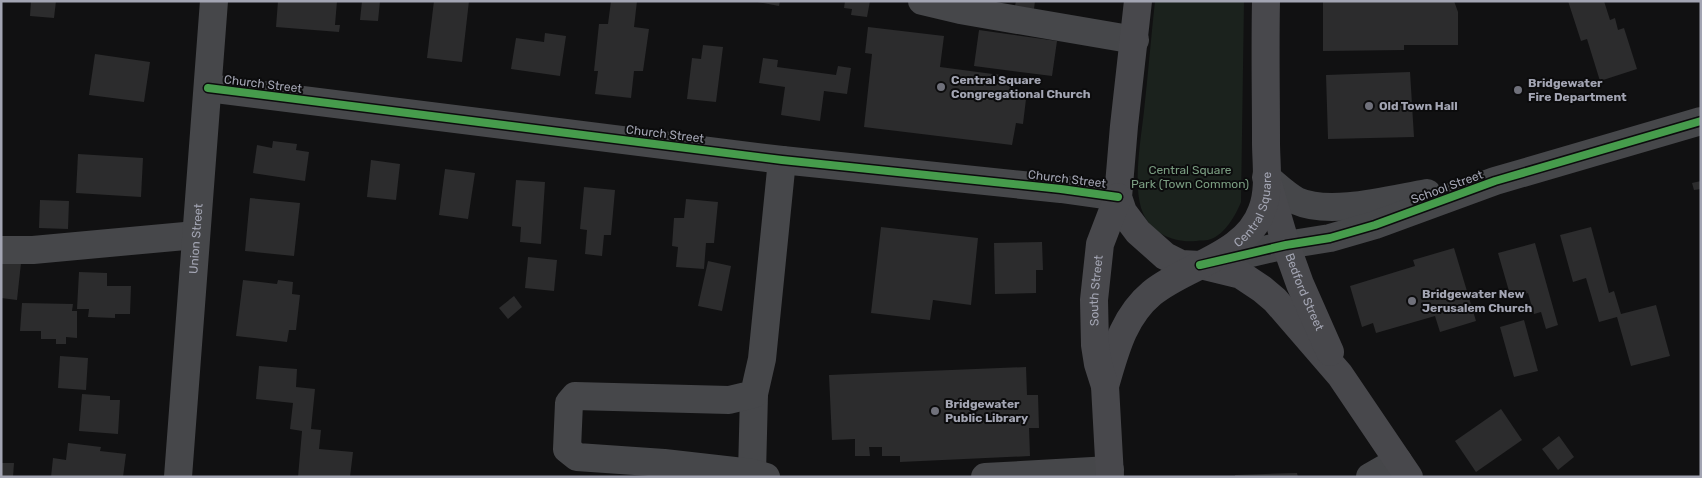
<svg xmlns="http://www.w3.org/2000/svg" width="1702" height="478" font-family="Rubik,sans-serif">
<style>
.green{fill:#1b221d}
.building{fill:#2c2c2d}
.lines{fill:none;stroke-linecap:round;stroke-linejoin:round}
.minor{stroke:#46474a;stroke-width:28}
.major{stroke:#48484c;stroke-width:28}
.cycleway-casing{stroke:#0c0c0d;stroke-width:11}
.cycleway{stroke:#469c4c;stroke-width:8}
.poi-dot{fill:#70717b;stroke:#0c0c0d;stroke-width:2}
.labels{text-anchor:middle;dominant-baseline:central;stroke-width:4;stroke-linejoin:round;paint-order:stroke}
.poi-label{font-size:12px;font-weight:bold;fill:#a3a5b3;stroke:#0c0c0d;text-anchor:start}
.street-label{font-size:12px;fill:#a3a5b3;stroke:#0c0c0d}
.park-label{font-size:12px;fill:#7a9d81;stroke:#0c0c0d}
</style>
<rect width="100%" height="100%" fill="#111112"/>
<!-- green -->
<path class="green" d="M 1155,1 L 1244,1 L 1241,202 C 1236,215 1225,234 1211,239 C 1207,241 1201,240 1196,241 C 1174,243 1152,234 1143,213 C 1132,187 1141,139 1144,111 C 1148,74 1151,38 1155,1 Z"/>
<!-- building -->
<g class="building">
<polygon points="31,1 56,1 54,18 30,16"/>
<polygon points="278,1 337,1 335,25 340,25 339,32 276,27"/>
<polygon points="362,1 380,1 378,21 360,20"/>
<polygon points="434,1 469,1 462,62 427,58"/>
<polygon points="611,1 637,1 634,27 649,29 643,71 634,71 631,98 595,94 598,71 594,71 599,24 608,24"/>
<polygon points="752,1 780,1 779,6"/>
<polygon points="845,1 870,1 867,17 851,15 852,9 844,8"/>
<polygon points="1016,1 1035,1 1034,9 1015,6"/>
<polygon points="1323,1 1454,1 1458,12 1458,45 1404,45 1404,50 1323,51"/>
<polygon points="1568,1 1604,1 1610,20 1615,18 1618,30 1624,28 1637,69 1600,81 1587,39 1581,41"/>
<polygon points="868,27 944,36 940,67 1008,76 1019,98 1026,99 1023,124 1016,123 1012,145 864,127 872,54 865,53"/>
<polygon points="979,30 1057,41 1052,76 974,66"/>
<polygon points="545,33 566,36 560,76 511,69 516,38 544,42"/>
<polygon points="703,45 723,47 716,102 687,99 692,58 701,59"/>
<polygon points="95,54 150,62 144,102 89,95"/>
<polygon points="763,58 778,60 777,67 836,75 838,66 851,68 847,94 824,91 820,121 781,115 785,87 759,83"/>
<polygon points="1410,72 1414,137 1328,139 1326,75"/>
<polygon points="273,141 297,144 296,150 309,152 305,181 253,173 257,145 272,148"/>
<polygon points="78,154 143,158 141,197 76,193"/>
<polygon points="371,160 400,164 396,200 367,197"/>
<polygon points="445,169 475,173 468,219 439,215"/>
<polygon points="516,180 545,182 541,244 520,242 521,227 512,226"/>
<polygon points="1701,181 1701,189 1694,190 1692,183"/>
<polygon points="584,187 615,190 611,235 604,235 602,256 585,254 587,230 580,229"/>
<polygon points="250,198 300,203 294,256 245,251"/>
<polygon points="686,199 718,202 714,243 706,243 704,269 676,267 678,247 672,246 674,218 684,218"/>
<polygon points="40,200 69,201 68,229 39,228"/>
<polygon points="881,227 978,238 971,305 933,300 930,320 871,313"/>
<polygon points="1591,227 1609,293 1614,291 1621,314 1656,305 1670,356 1631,366 1617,317 1599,322 1586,278 1573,282 1560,235"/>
<polygon points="1042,242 1043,270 1036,270 1036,293 995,294 994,243"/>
<polygon points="1535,243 1558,325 1546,329 1541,312 1534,314 1528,293 1511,298 1498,253"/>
<polygon points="1454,248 1476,321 1440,332 1435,316 1376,333 1373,323 1362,327 1350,286 1415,266 1413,260"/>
<polygon points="528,257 557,260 554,291 525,288"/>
<polygon points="1,261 21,263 17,300 1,298"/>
<polygon points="708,261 731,266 722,311 698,306"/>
<polygon points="79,272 107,273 107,286 131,286 130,314 115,314 115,318 88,317 89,309 77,309"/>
<polygon points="243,280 277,284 278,280 293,282 292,294 300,295 296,330 289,330 287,342 236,336"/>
<polygon points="514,296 522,307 508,319 499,308"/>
<polygon points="22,303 73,304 72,311 77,311 77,338 66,337 66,344 56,344 56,339 41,339 41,331 20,331"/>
<polygon points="1524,320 1538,371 1514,377 1500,327"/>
<polygon points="60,356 88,358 86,390 58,388"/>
<polygon points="259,366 297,369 296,387 315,389 311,429 321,430 319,449 353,452 350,477 298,477 302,431 290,429 293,403 256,399"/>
<polygon points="1026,367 1027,395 1038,395 1039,428 1029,428 1030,456 900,462 900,456 882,456 882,447 869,447 870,456 855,456 855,439 832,440 829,375"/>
<polygon points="82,394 110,396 110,400 120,400 118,434 79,431"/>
<polygon points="1501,409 1522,440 1476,472 1455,441"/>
<polygon points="1559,436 1574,457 1558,470 1542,449"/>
<polygon points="68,443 101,447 100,451 126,454 123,477 51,477 53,458 66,460"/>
<polygon points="1,463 14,463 13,477 1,477"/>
<polygon points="1297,473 1298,477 1235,477 1235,475"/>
</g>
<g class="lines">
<!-- minor -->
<g class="minor">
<polyline points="922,1 960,10 1135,40"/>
<polyline points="208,88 782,160 1061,189 1118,197"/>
<path d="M 1266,177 C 1276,185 1286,195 1297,201 C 1330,216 1392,199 1427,193"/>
<polyline points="1,250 33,250 196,235"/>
<polyline points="1208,263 1286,245 1330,238 1375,225 1495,181 1701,121"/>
<polyline points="752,473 754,394"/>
<path id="s1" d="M 178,477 L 214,1"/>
<polyline points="766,477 752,473 664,463 577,457 567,449 569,403 575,396 729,400 754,394 762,359 782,160"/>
<polyline points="985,477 1110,470"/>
<polyline points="1370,477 1398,461"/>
</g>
<!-- major -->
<g class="major">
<polyline points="1138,1 1124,126 1118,197 1123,212 1138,232 1165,256 1181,264 1200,265 1241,275 1262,289 1275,300 1340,375 1409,477"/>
<path id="s2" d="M 1268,184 L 1286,245 L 1300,284 L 1330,352"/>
<path id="s3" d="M 1105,386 C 1115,352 1123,317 1152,293 C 1186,265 1246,256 1262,210 C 1270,190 1266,163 1266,142 C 1266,95 1265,48 1266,1"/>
<path id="s4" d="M 1110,477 L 1105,386 L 1098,364 L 1095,345 L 1094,300 L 1100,244 L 1118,197"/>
</g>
<!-- cycleway casing -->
<g class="cycleway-casing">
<g id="cycleway">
<polyline points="208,88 782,160 1061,189 1118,197"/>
<polyline points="1200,265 1286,245 1330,238 1375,225 1495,181 1701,121"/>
</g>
</g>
<!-- cycleway -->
<use href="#cycleway" class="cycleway"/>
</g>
<!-- markers -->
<g class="poi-dot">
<circle cx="941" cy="87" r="5"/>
<circle cx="1518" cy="90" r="5"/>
<circle cx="1369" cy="106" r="5"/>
<circle cx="1412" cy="301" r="5"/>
<circle cx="935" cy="411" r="5"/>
</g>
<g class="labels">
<!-- poi labels -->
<g class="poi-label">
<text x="951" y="80">Central Square<tspan x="951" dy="14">Congregational Church</tspan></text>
<text x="1528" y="83">Bridgewater<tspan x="1528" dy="14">Fire Department</tspan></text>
<text x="1379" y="106">Old Town Hall</text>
<text x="1422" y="294">Bridgewater New<tspan x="1422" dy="14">Jerusalem Church</tspan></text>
<text x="945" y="404">Bridgewater<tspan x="945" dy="14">Public Library</tspan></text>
</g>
<!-- street labels -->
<g class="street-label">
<text transform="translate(263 84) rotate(7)">Church Street</text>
<text transform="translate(665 134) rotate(7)">Church Street</text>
<text transform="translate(1067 179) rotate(7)">Church Street</text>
<text transform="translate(1447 187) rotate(-20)">School Street</text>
<text stroke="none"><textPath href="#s3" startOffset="244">Central Square</textPath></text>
<text stroke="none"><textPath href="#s1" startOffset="239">Union Street</textPath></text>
<text stroke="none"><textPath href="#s4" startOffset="188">South Street</textPath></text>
<text stroke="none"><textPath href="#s2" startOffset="114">Bedford Street</textPath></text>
</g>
<!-- park labels -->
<g class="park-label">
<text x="1190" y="170">Central Square<tspan x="1190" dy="14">Park (Town Common)</tspan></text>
</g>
</g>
<!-- border -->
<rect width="1702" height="478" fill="none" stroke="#a3a5b3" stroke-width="5"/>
</svg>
